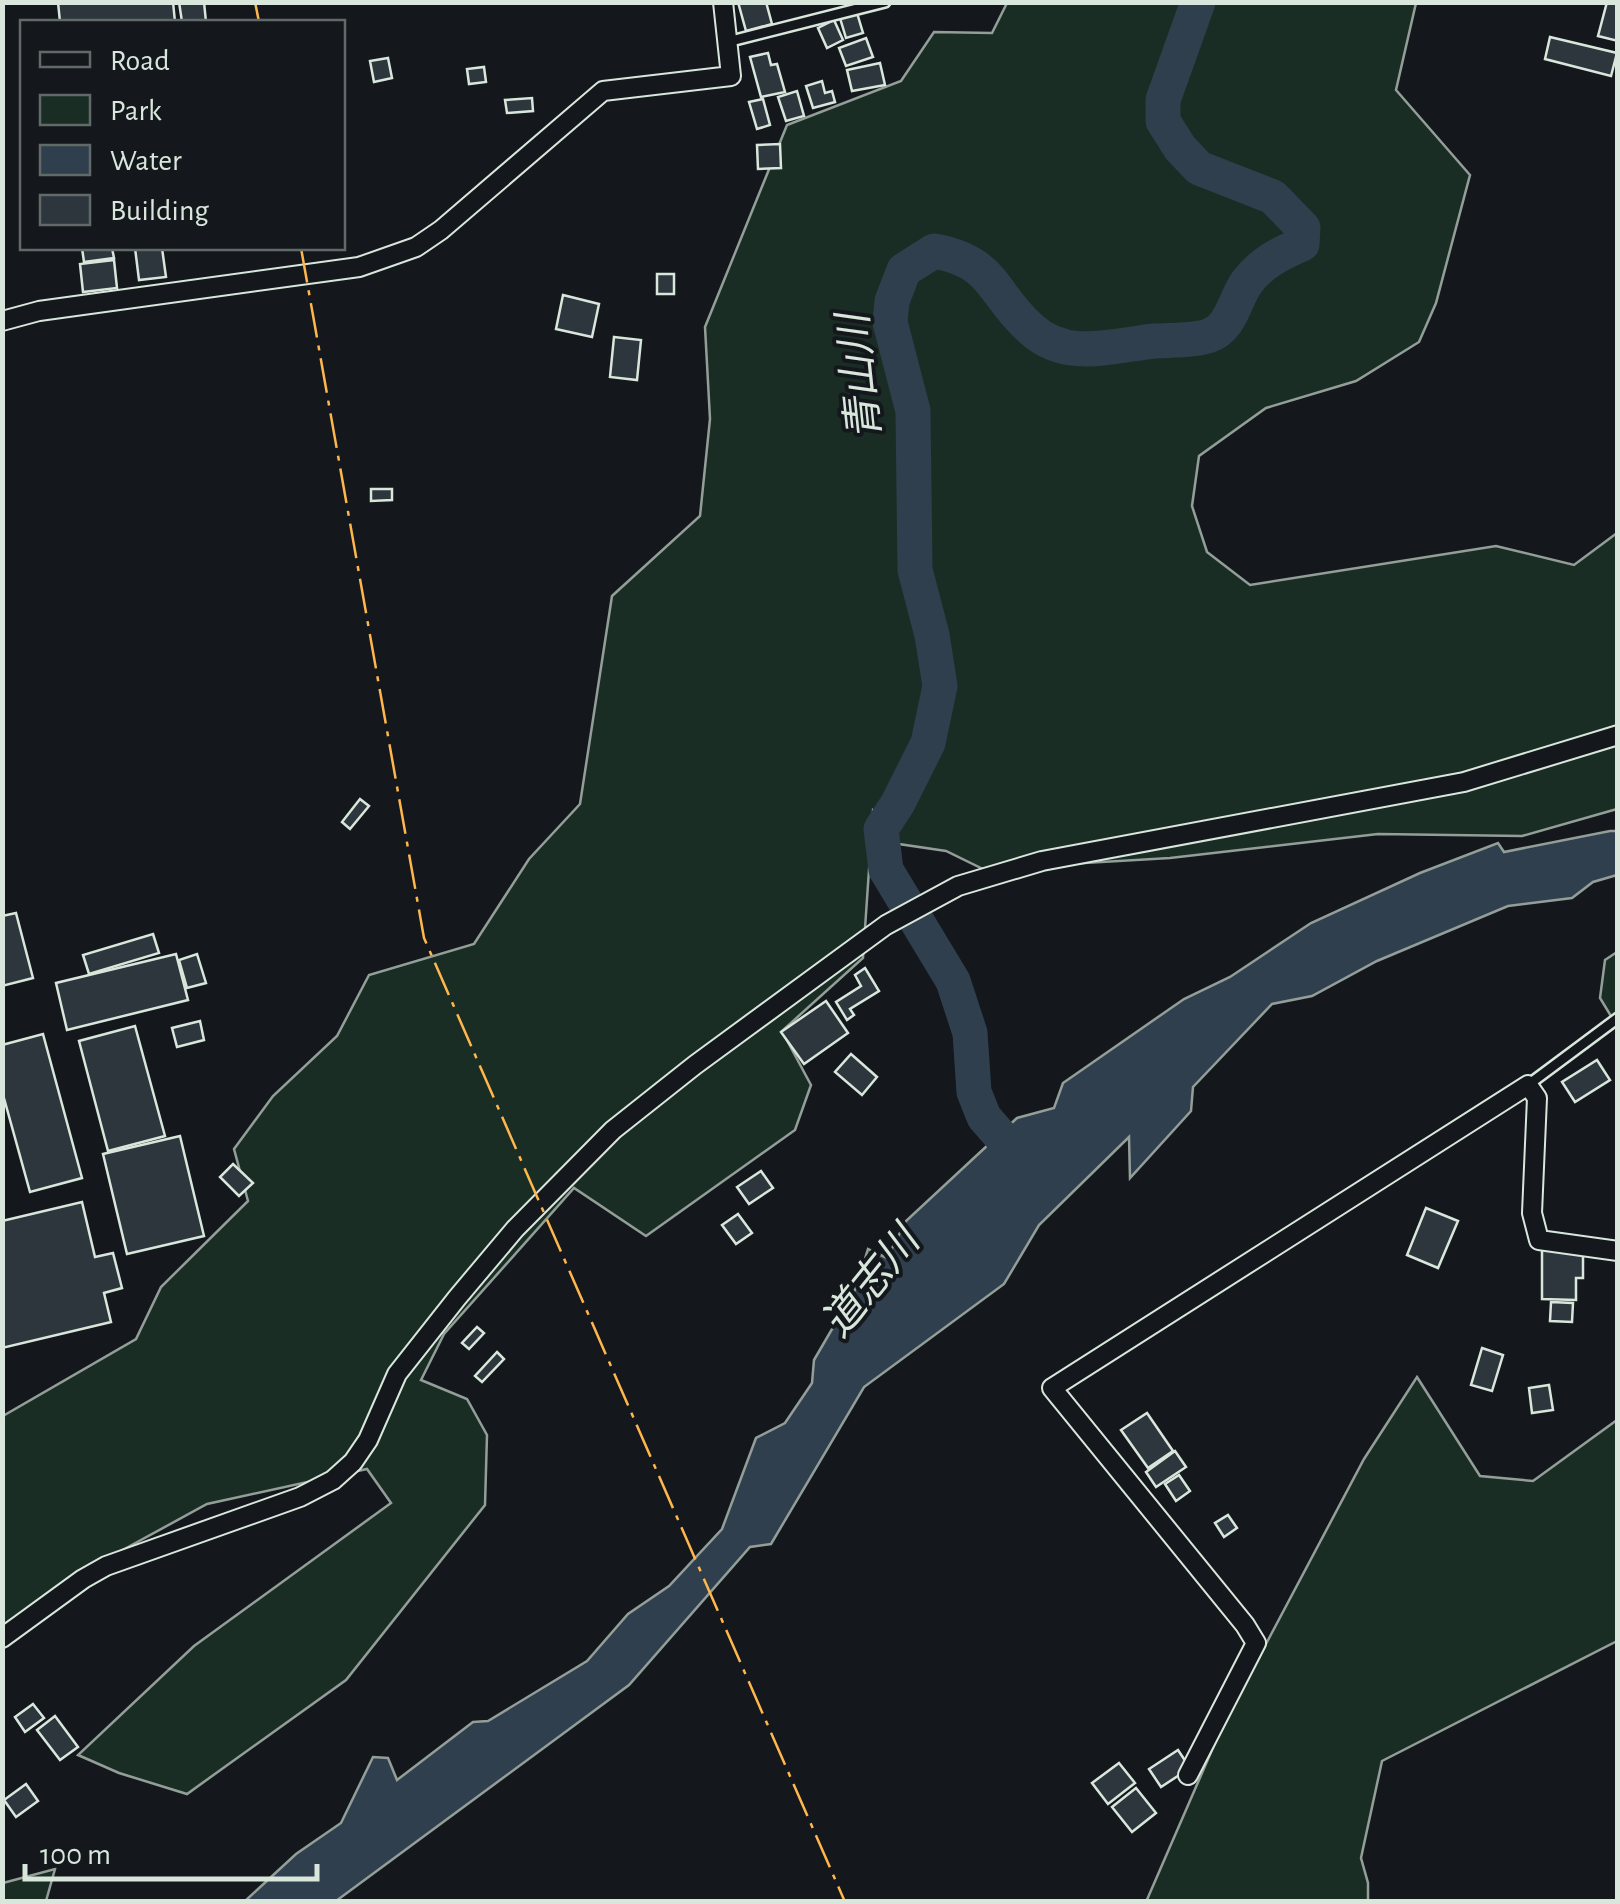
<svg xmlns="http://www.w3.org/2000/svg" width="1620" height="1904" font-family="'Alegreya Sans','Noto Sans JP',sans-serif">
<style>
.green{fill:#1a2d24;stroke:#939e99;stroke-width:2.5}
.water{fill:#2f3f4d;stroke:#939e99;stroke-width:2.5}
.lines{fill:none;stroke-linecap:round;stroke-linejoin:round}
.river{stroke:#2f3f4d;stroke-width:35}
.building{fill:#2c363c;stroke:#d8e6dc;stroke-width:2.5}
.lane-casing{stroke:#d8e6dc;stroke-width:14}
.street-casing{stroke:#d8e6dc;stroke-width:22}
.lane{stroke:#14181c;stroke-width:9}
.street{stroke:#14181c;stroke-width:18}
.power{stroke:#ffb74d;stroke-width:2.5;stroke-dasharray:35 8 5 8;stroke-linecap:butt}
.labels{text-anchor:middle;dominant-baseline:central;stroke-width:8;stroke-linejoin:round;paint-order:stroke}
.water-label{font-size:42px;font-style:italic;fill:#d8e6dc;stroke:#14181c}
</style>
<rect width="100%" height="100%" fill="#14181c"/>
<!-- green -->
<g class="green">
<polygon points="1007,3 1416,3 1396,90 1470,175 1436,303 1419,342 1356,381 1266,408 1199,456 1192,506 1207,552 1250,585 1496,546 1574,565 1617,533 1617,809 1522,836 1378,834 1170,858 983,869 946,851 899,844 873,811 863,958 782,1031 811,1085 795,1130 646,1236 574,1188 444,1334 421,1380 467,1399 487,1435 485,1505 346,1680 187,1794 119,1773 78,1755 194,1646 391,1503 367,1469 207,1504 86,1570 3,1625 3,1416 136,1339 161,1287 248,1201 234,1149 273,1096 337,1036 369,975 474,944 529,859 580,804 612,596 700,516 710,419 705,327 787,125 901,81 934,32 992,33"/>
<polygon points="1617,952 1617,1026 1600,998 1605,960"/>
<polygon points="1417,1377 1480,1476 1533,1481 1617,1420 1617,1641 1382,1761 1361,1858 1368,1883 1368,1901 1146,1902 1222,1727 1364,1459"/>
<polygon points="55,1869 46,1901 3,1901 3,1883"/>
</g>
<!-- water -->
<polygon class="water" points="1610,831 1617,831 1617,875 1593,882 1572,898 1508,906 1377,961 1312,996 1272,1004 1193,1087 1191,1111 1130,1178 1129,1137 1039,1225 1004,1284 864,1387 771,1544 750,1547 629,1685 336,1901 245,1901 296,1854 341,1823 373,1757 388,1758 397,1780 473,1722 488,1721 587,1661 628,1614 669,1586 722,1529 756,1438 785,1423 812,1383 814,1360 856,1288 868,1249 887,1258 906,1221 1017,1118 1054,1108 1063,1083 1184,999 1230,977 1311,923 1420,873 1498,843 1504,852"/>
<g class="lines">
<!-- river -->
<path class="river" d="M 1030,1170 L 984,1117 L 974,1092 L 970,1033 L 953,981 L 886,870 L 881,829 L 898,803 L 928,743 L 940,686 L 932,635 L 915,570 L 913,411 L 890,322 L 892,301 L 904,270 L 934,251 C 996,262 991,294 1031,329 C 1067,362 1113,345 1155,341 C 1171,340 1193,341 1208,336 C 1232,328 1234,300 1247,282 C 1262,262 1280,254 1302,244 L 1303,228 L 1273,197 L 1199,168 L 1180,148 L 1163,121 L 1163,100 L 1198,2"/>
</g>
<!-- building -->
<g class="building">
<polygon points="58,2 173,2 175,22 60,22"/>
<polygon points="179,2 204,2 206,22 182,22"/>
<polygon points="738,2 766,2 772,24 746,31"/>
<polygon points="1607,2 1618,2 1618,41 1598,36"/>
<polygon points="857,13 863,33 846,38 840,18"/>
<polygon points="834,20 843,40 827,48 818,28"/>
<polygon points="1550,37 1617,53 1611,76 1545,59"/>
<polygon points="866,38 873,57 846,66 839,48"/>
<polygon points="768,53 771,65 777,64 785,92 761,97 750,57"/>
<polygon points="388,58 392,78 374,82 370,61"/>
<polygon points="880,63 885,85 852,91 847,70"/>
<polygon points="484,67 486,82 469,84 467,69"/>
<polygon points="822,81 825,93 832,91 835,102 813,108 806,86"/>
<polygon points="797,91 804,116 786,121 778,97"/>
<polygon points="532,98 533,111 507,113 505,100"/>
<polygon points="763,99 770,125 757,129 749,102"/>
<polygon points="780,144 781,168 758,169 757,145"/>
<polygon points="82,248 112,248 114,258 84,262"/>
<polygon points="135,248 162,248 166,277 139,280"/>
<polygon points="114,260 117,288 83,292 80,264"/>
<rect x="657" y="274" width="17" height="20"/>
<polygon points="563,295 599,304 592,337 556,329"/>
<polygon points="614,337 641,340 637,380 610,377"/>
<polygon points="371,489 392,489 392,500 371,501"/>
<polygon points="360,799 369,806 350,829 342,822"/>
<polygon points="16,913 33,978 2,986 2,916"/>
<polygon points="153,934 159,953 89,974 83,955"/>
<polygon points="176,954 188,1000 67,1030 56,983"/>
<polygon points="197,954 206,983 187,988 179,960"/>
<polygon points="865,968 879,991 850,1009 854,1015 847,1020 836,1002 861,986 855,975"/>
<polygon points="826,1001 848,1033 804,1064 781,1032"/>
<polygon points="200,1021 204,1040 177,1047 172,1028"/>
<polygon points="135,1026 165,1136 108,1151 79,1041"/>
<polygon points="43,1034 82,1178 30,1192 2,1091 2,1045"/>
<polygon points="851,1054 877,1077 862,1095 835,1072"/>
<polygon points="1597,1060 1610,1080 1575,1102 1562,1082"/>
<polygon points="180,1136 204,1236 127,1254 103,1154"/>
<polygon points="233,1164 253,1183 239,1196 220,1177"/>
<polygon points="761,1171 773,1188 749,1204 737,1187"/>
<polygon points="82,1202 95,1257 113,1253 122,1288 104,1293 111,1322 2,1348 2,1221"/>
<polygon points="1426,1208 1458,1221 1438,1268 1407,1255"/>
<polygon points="738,1214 752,1233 736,1244 722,1225"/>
<polygon points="1542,1249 1583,1250 1583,1278 1576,1278 1576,1300 1542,1299"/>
<polygon points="1551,1302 1573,1303 1572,1322 1550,1321"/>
<polygon points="477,1327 484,1333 469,1349 462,1343"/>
<polygon points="1482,1348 1503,1355 1492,1391 1471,1385"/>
<polygon points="497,1352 504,1359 482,1382 475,1376"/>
<polygon points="1549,1385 1553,1410 1532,1413 1529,1388"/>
<polygon points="1147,1413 1173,1451 1148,1468 1121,1430"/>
<polygon points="1175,1451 1186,1467 1156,1487 1146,1472"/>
<polygon points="1179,1475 1190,1491 1176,1501 1165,1484"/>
<polygon points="1228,1515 1237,1528 1224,1537 1215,1523"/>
<polygon points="33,1704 44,1718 25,1732 15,1717"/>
<polygon points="55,1716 78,1747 60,1760 37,1730"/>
<polygon points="1178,1750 1190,1768 1161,1787 1149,1769"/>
<polygon points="1119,1763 1135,1783 1108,1804 1092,1783"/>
<polygon points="26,1784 38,1801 16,1817 4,1800"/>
<polygon points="1136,1788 1156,1813 1132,1832 1112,1807"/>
</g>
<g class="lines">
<!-- lane casing -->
<g class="lane-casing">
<g id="lane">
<polyline points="727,42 885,2"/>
<polyline points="1528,1085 1618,1018"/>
</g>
</g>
<!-- street casing -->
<g class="street-casing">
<g id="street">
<polyline points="2,321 39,311 359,267 416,247 441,230 603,91 731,76 723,2"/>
<polyline points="2,1638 83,1579 106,1566 300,1497 333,1480 353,1462 368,1440 397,1374 457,1298 515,1229 613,1130 695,1065 886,925 958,886 1042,861 1464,782 1618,735"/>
<polyline points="1188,1775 1256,1643 1245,1625 1052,1388 1528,1085 1537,1098 1532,1213 1539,1240 1618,1251"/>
</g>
</g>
<!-- lane -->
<use href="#lane" class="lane"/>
<!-- street -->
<use href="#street" class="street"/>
<!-- power -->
<g class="power">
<polyline points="255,2 259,22"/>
<polyline points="301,248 424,938 845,1902"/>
</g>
</g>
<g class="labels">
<!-- water labels -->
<g class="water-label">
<text transform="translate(860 377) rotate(-96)">青山川</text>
<text transform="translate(871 1282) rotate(-51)">道志川</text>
</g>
</g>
<!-- border -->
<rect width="1620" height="1904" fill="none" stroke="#d8e6dc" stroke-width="10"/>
<!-- legend -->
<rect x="20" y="20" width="325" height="230" fill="#14181c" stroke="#626a69" stroke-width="2.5"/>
<rect x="40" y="52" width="50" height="15" fill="#14181c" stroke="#626a69" stroke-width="2.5"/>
<text x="110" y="70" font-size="30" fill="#d8e6dc">Road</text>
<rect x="40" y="95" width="50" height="30" fill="#1a2d24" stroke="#626a69" stroke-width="2.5"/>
<text x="110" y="120" font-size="30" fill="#d8e6dc">Park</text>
<rect x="40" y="145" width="50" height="30" fill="#2f3f4d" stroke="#626a69" stroke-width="2.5"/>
<text x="110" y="170" font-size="30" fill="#d8e6dc">Water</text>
<rect x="40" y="195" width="50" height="30" fill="#2c363c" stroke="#626a69" stroke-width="2.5"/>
<text x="110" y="220" font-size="30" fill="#d8e6dc">Building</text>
<!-- scale -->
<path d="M25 1864v15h292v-15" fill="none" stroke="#d8e6dc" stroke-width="5"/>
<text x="40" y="1864" font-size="30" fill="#d8e6dc" stroke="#14181c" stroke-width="8" paint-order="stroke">100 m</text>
</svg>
